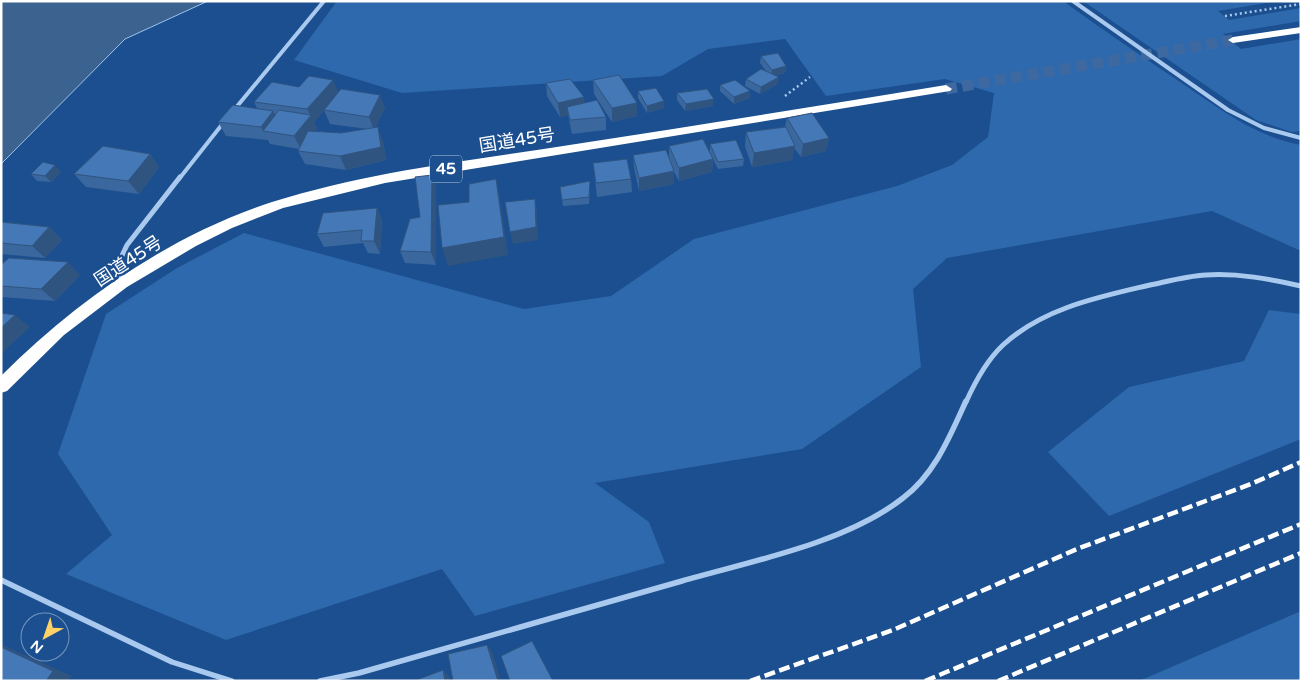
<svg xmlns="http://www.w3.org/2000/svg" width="1302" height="682" font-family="'Varela Round','Noto Sans JP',sans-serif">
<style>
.green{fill:#2e69ad}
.water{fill:#3c6290;stroke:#9cc4f0}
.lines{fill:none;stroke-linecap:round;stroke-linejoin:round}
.highway-tunnel{stroke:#3d69a0;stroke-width:11;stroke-dasharray:11 5.5;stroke-linecap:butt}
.path{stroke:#a9c9ee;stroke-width:2.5;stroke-dasharray:2 3;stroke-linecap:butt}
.street-far2{stroke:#a9c9ee;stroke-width:4}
.street-far1{stroke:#a9c9ee;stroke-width:5}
.street{stroke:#a9c9ee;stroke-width:5.5}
.highway{fill:#fff;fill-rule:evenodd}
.rail{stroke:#fff;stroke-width:4.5;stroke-dasharray:11 4.5;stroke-linecap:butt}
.wall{fill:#3a679d;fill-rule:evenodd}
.shaded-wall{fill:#305480}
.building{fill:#4478b7;stroke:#305480}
.labels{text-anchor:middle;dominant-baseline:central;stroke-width:4.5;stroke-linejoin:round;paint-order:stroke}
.shield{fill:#1b4f8f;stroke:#bbcadd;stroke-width:1}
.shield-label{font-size:16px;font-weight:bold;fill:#fff}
.street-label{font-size:18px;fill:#fff;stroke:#1b4f8f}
</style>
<rect width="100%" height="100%" fill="#1b4f8f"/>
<!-- green -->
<g class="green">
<path d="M 337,1 L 1063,1 C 1103,30 1143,57 1183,84 C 1221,110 1255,136 1301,145 L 1301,251 L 1212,211 L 947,258 L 913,289 L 921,367 L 802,449 L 595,483 L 649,522 L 665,563 L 475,616 L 442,569 L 226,640 L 66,574 L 112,535 L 58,454 L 106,314 L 177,268 L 244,233 L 524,309 L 611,296 L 694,239 L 897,186 L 952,165 L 988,137 L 994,93 L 945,79 L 826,96 L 785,39 L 708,49 L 662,76 L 402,93 L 294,60 Z"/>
<polygon points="1083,1 1278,1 1218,11 1229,20 1301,8 1301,21 1223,34 1241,49 1301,39 1301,131 1292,132 1256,120"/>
<polygon points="1269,310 1301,314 1301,439 1109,516 1048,452 1129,387 1244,361"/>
<polygon points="1301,611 1301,681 1139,681"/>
</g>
<!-- water -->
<polygon class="water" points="1,1 208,1 125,39 1,164"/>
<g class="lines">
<!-- highway-tunnel -->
<polyline class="highway-tunnel" points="946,89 1233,40"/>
<!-- path -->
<g class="path">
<polyline points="1225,16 1301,4"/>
<polyline points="785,96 810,77"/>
</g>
<!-- street-far2 -->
<g class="street-far2">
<polyline points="1073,1 1228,110 1264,128 1301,138"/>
<polyline points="234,110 324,1"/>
<polyline points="179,179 224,122"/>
</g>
<!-- street-far1 -->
<g class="street-far1">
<polyline points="122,283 119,262 127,245 180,177"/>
<path d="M 966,402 C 975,382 987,360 1003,345 C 1043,308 1099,297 1150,285 C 1169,281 1187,276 1206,275 C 1238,273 1270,279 1301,286"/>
</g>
<!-- street -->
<g class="street">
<polyline points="1,580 172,662 232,681"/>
<path d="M 320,681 L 359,673 C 467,642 574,612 682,581 C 752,561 846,543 903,498 C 935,474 950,436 966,401"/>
</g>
<!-- highway -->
<g class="highway">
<polygon points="1301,27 1301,33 1233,43 1228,40 1233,37"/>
<path d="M 946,85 L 952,89 L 950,91 L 385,183 L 283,208 L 232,228 L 196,246 L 127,287 L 64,335 L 7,391 L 1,393 L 1,376 C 77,300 169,236 272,202 C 370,171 474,160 576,144 C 699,125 823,105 946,85 Z"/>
</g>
<!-- rail -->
<g class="rail">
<polyline points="750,681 893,630 1077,549 1251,484 1301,462"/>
<polyline points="925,681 1301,524"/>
<polyline points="998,681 1301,553"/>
</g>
</g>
<!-- wall -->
<g class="wall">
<polygon points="761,56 786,66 785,73 776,75 778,84 760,94 745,86 746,79 766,71 760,63"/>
<polygon points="593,80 637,116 612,122 594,94"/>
<polygon points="546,83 584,97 584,103 606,117 606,130 572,134 568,115 560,117 547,96"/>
<polygon points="720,85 750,98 734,104 720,91"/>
<path d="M 299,87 L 338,92 L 385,108 L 375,128 L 383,141 L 386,160 L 346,170 L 305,164 L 298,151 L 299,149 L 270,144 L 268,140 L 226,136 L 218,122 L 257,108 L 254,102 ZM 326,108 L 324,110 L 330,124 L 367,129 L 341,133 L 315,131 L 317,129 L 314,122 Z"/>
<polygon points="638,91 664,108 647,113 638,98"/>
<polygon points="677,93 713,106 685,111 677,100"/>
<polygon points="787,118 829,138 826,151 801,157 794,148 792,160 752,167 745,146 746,132 785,127"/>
<polygon points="710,144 744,159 743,166 718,169 713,159 712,172 679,181 674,172 674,184 639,191 634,168 633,155 669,158 669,146 710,151"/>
<polygon points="150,154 159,167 139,194 86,187 74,174"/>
<polygon points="593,163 631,179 632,192 597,197"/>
<polygon points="61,172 51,182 37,181 31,174"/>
<polygon points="432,175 436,188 436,265 405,263 400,251 420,217"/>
<polygon points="590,181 590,188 589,204 563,206 560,187"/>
<polygon points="377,208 382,221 380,254 368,253 363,243 324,247 317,234"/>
<polygon points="1,222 49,227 62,240 45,258 1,254"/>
<polygon points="1,265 80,275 55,301 1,297"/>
</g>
<!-- shaded-wall -->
<g class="shaded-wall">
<polygon points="786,66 785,73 771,77 772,70"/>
<polygon points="779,77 778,84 760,94 761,87"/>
<polygon points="333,80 339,93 314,122 317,129 301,149 294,136 311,116 307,109"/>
<polygon points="750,91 750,98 734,104 734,97"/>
<polygon points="380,95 385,108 374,130 369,117"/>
<polygon points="584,97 585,111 567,107 568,115 560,117 558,103"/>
<polygon points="714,99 713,106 685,111 686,104"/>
<polygon points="664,101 664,108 647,113 647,106"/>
<polygon points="637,103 637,116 612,122 612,108"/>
<polygon points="273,111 280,124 263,131 268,140 261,127"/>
<polygon points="378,127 383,141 386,160 346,170 340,156"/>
<polygon points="829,138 826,151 801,157 803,144"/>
<polygon points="795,146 792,160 752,167 754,153"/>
<polygon points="150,154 159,167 139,194 128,181"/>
<polygon points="713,159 712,172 679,181 679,168"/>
<polygon points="55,165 61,172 51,182 45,176"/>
<polygon points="674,171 674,184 639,191 639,178"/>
<polygon points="432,175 436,188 436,265 431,252"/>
<polygon points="496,179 500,198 508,255 448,266 442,248"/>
<polygon points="535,199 537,212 538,240 513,244 510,232"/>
<polygon points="377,208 382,221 380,254 374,241"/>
<polygon points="49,227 62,240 45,258 32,246"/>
<polygon points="68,262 80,275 55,301 41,289"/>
<polygon points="15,315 30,327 1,354 1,328"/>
<polygon points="1,645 7,647 72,676 68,681 46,681 1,647"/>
<polygon points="487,645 492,651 501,681 498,681"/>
<polygon points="443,670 449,676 450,681 445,681"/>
</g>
<!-- building -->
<g class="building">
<polygon points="778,53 786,66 772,70 761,56"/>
<polygon points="761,69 779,77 761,87 746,79"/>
<polygon points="619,75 637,103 612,108 593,80"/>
<polygon points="309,76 333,80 307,109 254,102 272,82 299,87"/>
<polygon points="570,79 584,97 558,103 546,83"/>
<polygon points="735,80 750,91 734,97 720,85"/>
<polygon points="656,88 664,101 647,106 638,91"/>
<polygon points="341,89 380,95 369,117 324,110"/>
<polygon points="707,89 714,99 686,104 677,93"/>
<polygon points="597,100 606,117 570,120 567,107"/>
<polygon points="233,105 273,111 261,127 218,122"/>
<polygon points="279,110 311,115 294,136 263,131"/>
<polygon points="812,113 829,138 803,144 787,118"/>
<polygon points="378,127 381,147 340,156 298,151 308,131 341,133"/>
<polygon points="786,127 795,146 754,153 746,132"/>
<polygon points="703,139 713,159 679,168 669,146"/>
<polygon points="736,140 744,159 718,162 710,144"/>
<polygon points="103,146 150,154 128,181 74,174"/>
<polygon points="666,150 674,171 639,178 633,155"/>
<polygon points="627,159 631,179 596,183 593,163"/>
<polygon points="43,162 55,165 45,176 31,174"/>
<polygon points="432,175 431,252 400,251 410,219 420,217 415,177"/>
<polygon points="496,179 504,237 442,248 438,205 469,202 469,184"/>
<polygon points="590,181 589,197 562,200 560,187"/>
<polygon points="535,199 536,227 510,232 505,202"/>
<polygon points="377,208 374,241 361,241 362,230 317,234 323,213"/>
<polygon points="1,222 49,227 32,246 1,243"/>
<polygon points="9,258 68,262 41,289 1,286 1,265"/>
<polygon points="1,313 15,315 1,328"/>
<polygon points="532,641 553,681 510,681 501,656"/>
<polygon points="487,645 498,681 453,681 448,654"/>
<polygon points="1,647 53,671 46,681 1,681"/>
<polygon points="443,670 445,681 414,681"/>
</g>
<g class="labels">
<!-- shield labels -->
<rect class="shield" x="430" y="155.5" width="32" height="27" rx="4"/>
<g class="shield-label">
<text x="446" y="169">45</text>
</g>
<!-- street labels -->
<g class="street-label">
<text transform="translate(517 140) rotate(-9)">国道45号</text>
<text transform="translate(128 261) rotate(-33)">国道45号</text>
</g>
</g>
<!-- border -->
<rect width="1302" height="682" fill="none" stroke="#ffffff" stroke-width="5"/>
<!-- north arrow -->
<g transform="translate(45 637) rotate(220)"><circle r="24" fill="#1b4f8f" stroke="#7695bc"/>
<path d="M0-4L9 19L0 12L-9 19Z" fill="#ffd166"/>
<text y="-8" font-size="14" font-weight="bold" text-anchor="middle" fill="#ffffff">N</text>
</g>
</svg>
